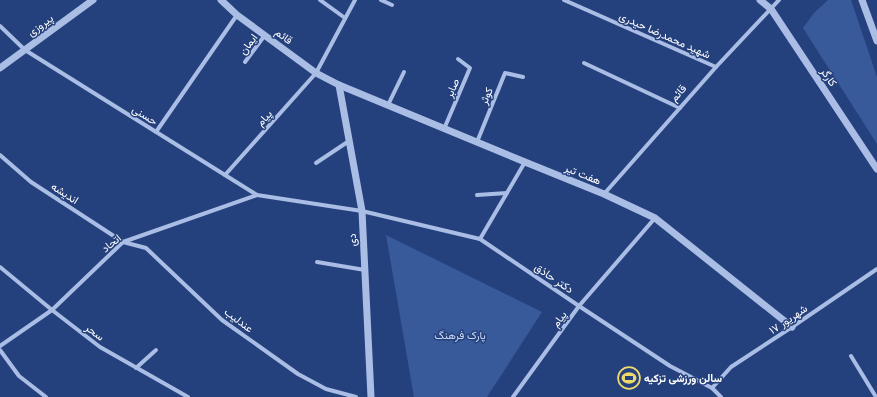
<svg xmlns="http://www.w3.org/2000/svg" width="877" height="397" font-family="'Public Sans',Vazirmatn,sans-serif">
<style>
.green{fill:#38599a}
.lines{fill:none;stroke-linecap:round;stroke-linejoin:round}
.minor{stroke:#a9bde5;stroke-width:4}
.tertiary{stroke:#a9bde5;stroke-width:7}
.labels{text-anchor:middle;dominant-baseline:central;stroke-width:3;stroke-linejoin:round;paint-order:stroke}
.street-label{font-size:11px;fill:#fff;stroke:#25417d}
.park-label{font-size:11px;fill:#ccdaf4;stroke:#25417d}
.poi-label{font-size:11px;font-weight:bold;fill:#fff;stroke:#25417d;text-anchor:start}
</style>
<rect width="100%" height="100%" fill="#25417d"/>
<!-- green -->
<g class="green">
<polygon points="828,0 851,0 877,77 877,144 803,28 814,13"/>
<polygon points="386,235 542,312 487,397 414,397"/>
</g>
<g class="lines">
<!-- minor -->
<g class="minor">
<polyline points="320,0 345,18"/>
<polyline points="381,0 392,5"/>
<polyline points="564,0 716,67"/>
<polyline points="0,26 25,50 257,195 362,211 480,239 579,306 670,366 712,388 721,397"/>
<polyline points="245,62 265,35"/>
<polyline points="584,63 680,108"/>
<polyline points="388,105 404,72"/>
<polyline points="444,129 470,68 458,59"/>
<polyline points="156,132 237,15"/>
<polyline points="477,142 505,73 523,77"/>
<polyline points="0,155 31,182 123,242 146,248 222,320 298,374 326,389 356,397"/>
<polyline points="316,163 349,141"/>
<polyline points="225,175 316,73 355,0"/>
<polyline points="604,194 716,67 779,0"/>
<polyline points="477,195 507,193"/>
<polyline points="480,239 525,162"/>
<polyline points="317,262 365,270"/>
<polyline points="0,267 52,310 100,347 188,397"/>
<polyline points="0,346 52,310 123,242 257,195"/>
<polyline points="0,350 19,376 46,397"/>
<polyline points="851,356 876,397"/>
<polyline points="136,368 156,350"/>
<polyline points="712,388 731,367 792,327 877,269"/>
<polyline points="513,397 579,306 655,218"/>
</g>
<!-- tertiary -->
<g class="tertiary">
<polyline points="221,0 237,15 316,73 339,85 525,162 604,194 655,218 792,327"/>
<polyline points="760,0 771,9 877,169"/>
<polyline points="862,0 877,41"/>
<polyline points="0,68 93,0"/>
<polyline points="339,85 362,211 371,397"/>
</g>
</g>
<!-- icons -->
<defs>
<g id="stadium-ring" transform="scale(1.15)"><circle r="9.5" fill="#25417d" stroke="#efd96d" stroke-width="1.5"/><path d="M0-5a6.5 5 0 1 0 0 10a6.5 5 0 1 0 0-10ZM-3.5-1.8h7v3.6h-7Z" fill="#efd96d"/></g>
</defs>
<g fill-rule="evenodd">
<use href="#stadium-ring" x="629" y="378"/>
</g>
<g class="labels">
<!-- street labels -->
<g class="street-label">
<text transform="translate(40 25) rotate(-36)">پیروزی</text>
<text transform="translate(665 35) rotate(24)">شهید محمدرضا حیدری</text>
<text transform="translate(284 36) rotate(36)">قائم</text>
<text transform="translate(248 44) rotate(-53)">ایمان</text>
<text transform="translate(829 77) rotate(56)">کارگر</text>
<text transform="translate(452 88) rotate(-67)">صابر</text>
<text transform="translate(678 93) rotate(-49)">قائم</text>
<text transform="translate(486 96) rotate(-68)">کوثر</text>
<text transform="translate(145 115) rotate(32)">حسنی</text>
<text transform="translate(264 118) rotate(-49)">پیام</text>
<text transform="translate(583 174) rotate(22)">هفت تیر</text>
<text transform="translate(65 193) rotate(33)">اندیشه</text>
<text transform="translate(352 240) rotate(-93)">دی</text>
<text transform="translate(111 243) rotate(-39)">اتحاد</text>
<text transform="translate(554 278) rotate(34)">دکتر حاذق</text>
<text transform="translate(559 319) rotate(-54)">پیام</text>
<text transform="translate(788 319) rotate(-34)">۱۷ شهریور</text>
<text transform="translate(239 320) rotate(37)">عندلیب</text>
<text transform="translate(95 332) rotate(37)">سحر</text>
</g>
<!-- park labels -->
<g class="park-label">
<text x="460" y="335">پارک فرهنگ</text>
</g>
<!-- poi labels -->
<g class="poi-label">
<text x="644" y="378">سالن ورزشی تزکیه</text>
</g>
</g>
</svg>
